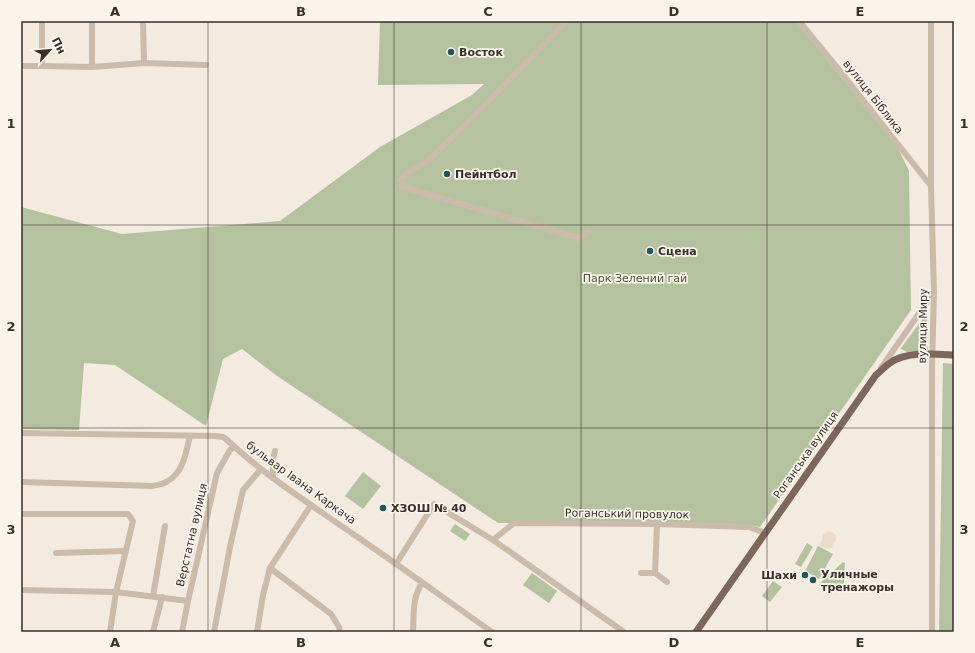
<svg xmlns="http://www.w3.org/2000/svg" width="975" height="653" font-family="'DejaVu Sans',sans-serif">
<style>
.green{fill:#b5c29f}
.plaza{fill:#ebdcc7}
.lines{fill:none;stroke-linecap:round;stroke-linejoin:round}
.minor{stroke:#cbbbab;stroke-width:6}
.major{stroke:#7b675c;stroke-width:7}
.grid{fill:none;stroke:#39302a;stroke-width:1;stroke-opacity:0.55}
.poi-dot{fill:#20555b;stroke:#faf4ec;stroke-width:1.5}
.labels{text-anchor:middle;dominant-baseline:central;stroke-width:3.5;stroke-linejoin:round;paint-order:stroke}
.poi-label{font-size:11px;font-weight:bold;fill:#39302a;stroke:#faf4ec;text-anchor:start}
.street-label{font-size:11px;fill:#39302a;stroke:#faf4ec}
.park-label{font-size:11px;fill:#47572e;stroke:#faf4ec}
.neatline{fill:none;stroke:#39302a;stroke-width:1.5}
.grid-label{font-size:13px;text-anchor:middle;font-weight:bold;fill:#39302a}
</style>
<rect width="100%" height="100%" fill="#f3eae0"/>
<!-- green -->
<g class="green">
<polygon points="380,21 796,21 898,148 909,171 911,310 760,527 745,524 498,523 277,376 242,349 223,359 206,426 115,365 84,363 79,430 21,429 21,207 122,234 280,221 380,147 472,95 484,84 378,85"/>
<polygon points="927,313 928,351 907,352 901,349 901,348"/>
<polygon points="943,363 954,364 954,632 939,632"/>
<polygon points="363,472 381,486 363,509 345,496"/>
<polygon points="455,524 470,534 465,541 450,531"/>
<polygon points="807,543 813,547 801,567 795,564"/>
<polygon points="818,546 833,554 819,579 805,571"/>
<polygon points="843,562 845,563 844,584 820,583"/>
<polygon points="532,573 557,591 549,603 523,585"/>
<polygon points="773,581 782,587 770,602 762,596"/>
</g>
<!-- plaza -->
<polygon class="plaza" points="828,531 834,533 836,536 836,540 832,545 833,548 826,549 819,545 822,540 823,535 826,532"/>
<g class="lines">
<!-- minor -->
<g class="minor">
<polyline points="92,21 92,67"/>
<polyline points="143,21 144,63"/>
<polyline points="567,21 474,116 428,161 405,174 400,180 403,187 578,238 589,232"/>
<polyline points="799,21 843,75 931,186"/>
<polyline points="931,21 931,186 934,292 932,367 932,632"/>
<polyline points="21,66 42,66 92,67 144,63 206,65"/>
<polyline points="42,66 42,21"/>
<polyline points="881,368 934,292"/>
<path d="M 21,433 L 215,436 L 223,437 L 226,439 C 264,475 310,504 353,534 C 400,566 445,599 492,632"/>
<polyline points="273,478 273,459 275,451"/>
<path d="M 21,482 L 153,486 C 157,485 164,484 168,481 C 184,472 186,451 190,436"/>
<polyline points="21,514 128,514 133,521 116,592 110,632"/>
<polyline points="493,540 514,523 657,524 749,527 765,533"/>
<polyline points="56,553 125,551"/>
<polyline points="396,564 434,504 493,540 624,632"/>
<polyline points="270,568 331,614 339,627 340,632"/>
<polyline points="641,573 655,573 667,582"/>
<polyline points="655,573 657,524"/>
<polyline points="21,590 116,592 188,601"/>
<polyline points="153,596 165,526"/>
<polyline points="153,632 162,597"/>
<polyline points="182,632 188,601 217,473 230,450 234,447"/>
<polyline points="214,632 230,547 243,490 261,469"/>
<polyline points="257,632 263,595 270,568 311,505"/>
<path d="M 413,632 C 414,614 412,598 422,583"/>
</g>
<!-- major -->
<path class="major" d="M 696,632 L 876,375 C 881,371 885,366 890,363 C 906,351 935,354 954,355"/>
</g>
<!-- grid -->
<path class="grid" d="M 208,21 L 208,632M 394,21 L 394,632M 581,21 L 581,632M 767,21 L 767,632M 21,225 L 954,225M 21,428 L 954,428"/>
<!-- markers -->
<g class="poi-dot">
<circle cx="451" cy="52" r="4"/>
<circle cx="447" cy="174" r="4"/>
<circle cx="650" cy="251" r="4"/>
<circle cx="383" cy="508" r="4"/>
<circle cx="805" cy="575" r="4"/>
<circle cx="813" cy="580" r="4"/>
</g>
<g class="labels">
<!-- poi labels -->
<g class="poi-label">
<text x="459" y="52">Восток</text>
<text x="455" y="174">Пейнтбол</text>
<text x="658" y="251">Сцена</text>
<text x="391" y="508">ХЗОШ № 40</text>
<text x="821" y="574">Уличные<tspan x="821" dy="13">тренажоры</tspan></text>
<text x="797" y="575" text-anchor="end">Шахи</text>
</g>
<!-- street labels -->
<g class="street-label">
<text transform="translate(873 97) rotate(52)">вулиця Біблика</text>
<text transform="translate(923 326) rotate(-89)">вулиця Миру</text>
<text transform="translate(806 455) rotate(-55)">Роганська вулиця</text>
<text transform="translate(301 483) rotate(36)">бульвар Івана Каркача</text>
<text transform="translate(627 514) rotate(1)">Роганський провулок</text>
<text transform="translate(192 535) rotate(-77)">Верстатна вулиця</text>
</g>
<!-- park labels -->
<g class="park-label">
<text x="635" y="278">Парк Зелений гай</text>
</g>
</g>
<!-- border -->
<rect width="975" height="653" fill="none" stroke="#faf4ec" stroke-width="44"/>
<!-- north arrow -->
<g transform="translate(50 50) rotate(63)" stroke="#faf4ec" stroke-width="3" paint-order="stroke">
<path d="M0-3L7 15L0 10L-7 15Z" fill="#39302a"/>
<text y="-6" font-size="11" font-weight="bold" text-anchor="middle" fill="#39302a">Пн</text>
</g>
<rect x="22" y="22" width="931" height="609" class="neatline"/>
<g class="grid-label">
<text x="115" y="16">A</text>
<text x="301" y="16">B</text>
<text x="488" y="16">C</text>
<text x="674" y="16">D</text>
<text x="860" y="16">E</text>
<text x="11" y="128">1</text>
<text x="964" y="128">1</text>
<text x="11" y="331">2</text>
<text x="964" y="331">2</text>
<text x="11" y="534">3</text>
<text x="964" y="534">3</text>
<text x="115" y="647">A</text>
<text x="301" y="647">B</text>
<text x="488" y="647">C</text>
<text x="674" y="647">D</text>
<text x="860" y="647">E</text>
</g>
</svg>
